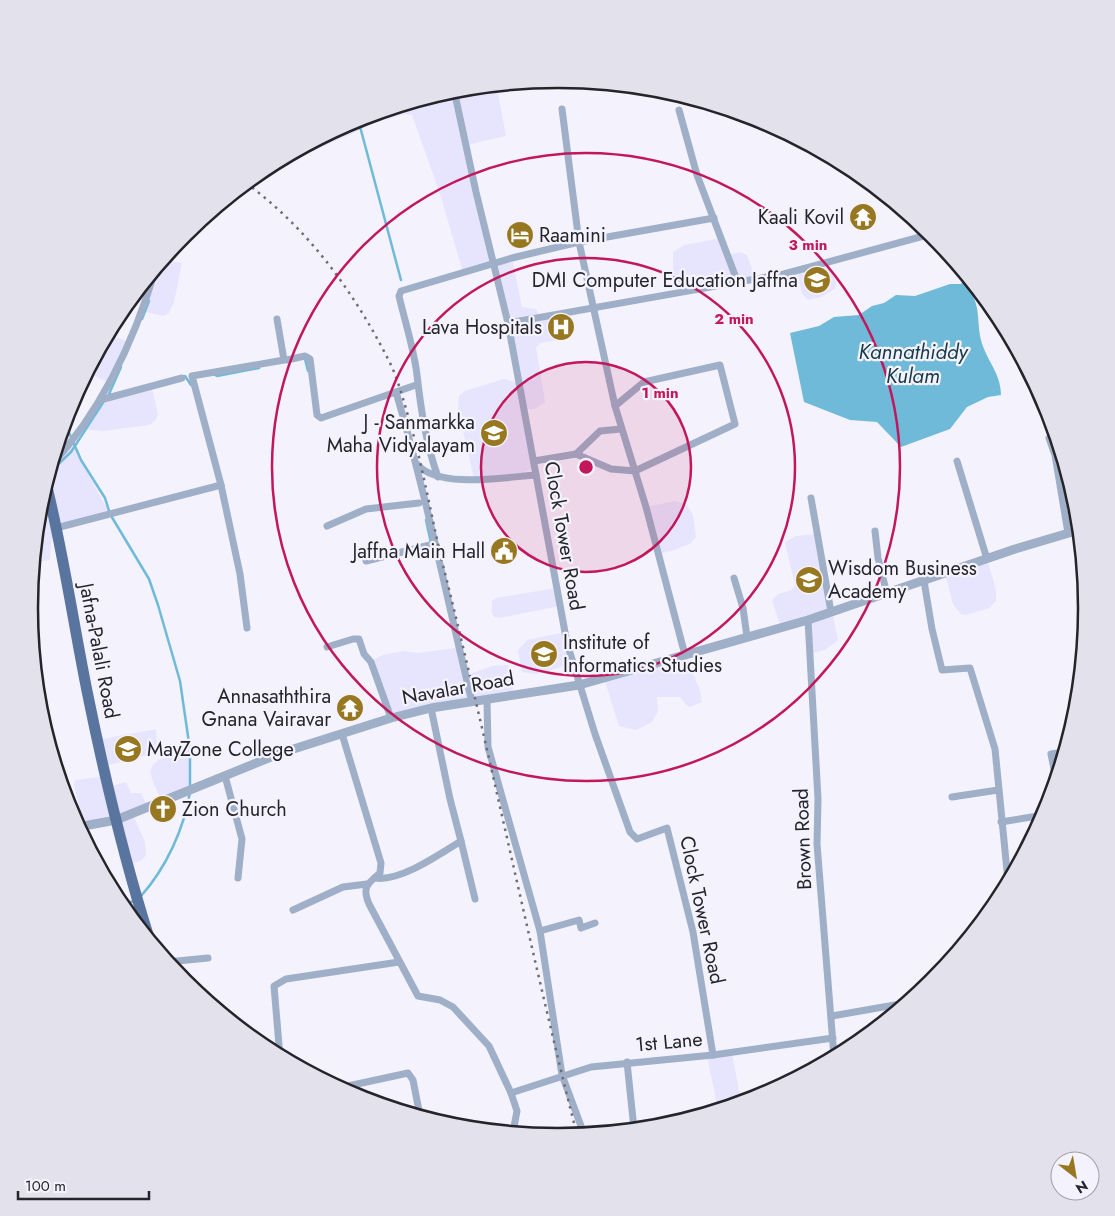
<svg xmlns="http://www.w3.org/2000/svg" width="1115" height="1216" font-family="Jost,sans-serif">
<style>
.built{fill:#e7e5fe}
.water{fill:#70bad9}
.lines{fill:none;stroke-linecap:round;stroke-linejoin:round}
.stream{stroke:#70bad9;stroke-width:2.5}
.minor{stroke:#9fafc7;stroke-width:7}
.tertiary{stroke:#9fafc7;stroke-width:9}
.primary{stroke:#59749e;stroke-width:11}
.rail{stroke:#6e6d76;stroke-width:2.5;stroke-dasharray:2.5 5;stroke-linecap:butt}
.ring{fill:none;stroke:#c2185b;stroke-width:2.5}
.labels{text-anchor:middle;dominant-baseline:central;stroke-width:4.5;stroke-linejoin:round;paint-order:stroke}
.poi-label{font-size:20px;fill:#25242b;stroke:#f3f2fd;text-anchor:end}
.street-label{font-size:20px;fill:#25242b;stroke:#f3f2fd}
.water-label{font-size:21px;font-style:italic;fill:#183a48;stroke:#f3f2fd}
.rim{fill:none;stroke:#25242b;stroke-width:2.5}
.centre{fill:#c2185b;stroke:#f3f2fd;stroke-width:2.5}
.ring-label{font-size:15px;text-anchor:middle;font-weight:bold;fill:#c2185b;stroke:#f3f2fd;stroke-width:4.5;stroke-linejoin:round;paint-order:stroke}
</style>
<rect width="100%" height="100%" fill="#f3f2fd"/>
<!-- built -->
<g class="built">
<polygon points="502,85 498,93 506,136 467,145 494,263 512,258 522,307 536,309 539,316 567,311 572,334 567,338 541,343 536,347 545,402 535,409 524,409 494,263 463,272 440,194 412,115 403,114 375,123 309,153 305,146 355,119 455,89"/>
<polygon points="721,238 728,255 740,252 747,255 756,280 679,292 673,272 673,252 684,245"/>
<polygon points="162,260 182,263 174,302 169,313 163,316 141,311 156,267"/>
<polygon points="829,263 836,283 835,289 821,297 808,300 802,294 797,271"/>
<polygon points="107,334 129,342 109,383 87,372"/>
<polygon points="504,379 516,382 532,469 511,477 474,479 458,409 459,396 465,391"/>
<polygon points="151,385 158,414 156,420 149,425 103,431 82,429 100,400"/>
<polygon points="63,424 81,462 110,514 56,528 51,542 50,560 33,563 38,518 54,520 46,483"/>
<polygon points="675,501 687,505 693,515 696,537 691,543 675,550 659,554 646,507"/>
<polygon points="816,534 838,640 825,650 810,654 808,620 781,628 772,600 778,594 792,590 795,585 785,542 796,536"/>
<polygon points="987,559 996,590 996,601 989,608 966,615 961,614 953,604 945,573"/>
<polygon points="556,588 560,606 499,618 494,617 492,613 492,601 496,598"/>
<polygon points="565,632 573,664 536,674 522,672 518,650 527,640"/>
<polygon points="463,647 470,674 492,666 508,665 514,695 391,718 373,660 383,655 403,651 417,653"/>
<polygon points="685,655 700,690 702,702 690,707 687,706 680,697 657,697 658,711 652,722 636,730 619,726 604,678"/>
<polygon points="156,729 157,747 152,754 105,766 97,740"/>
<polygon points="190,750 190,789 162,800 154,785 150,772 152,766 158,760"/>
<polygon points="107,776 108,787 126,782 131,793 141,793 147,806 132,813 145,842 146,855 142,860 129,865 116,820 84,825 81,815 74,785 75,780"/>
<polygon points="732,1053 741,1102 718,1109 707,1056"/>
</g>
<!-- water -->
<path class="water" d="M 950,284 L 965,284 C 982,304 976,318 981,340 C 986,360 1001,373 1001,395 L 988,397 L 967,407 L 950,429 L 901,447 L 877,422 L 850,420 L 804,402 L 790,333 L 819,326 L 834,317 L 859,315 L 872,306 L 884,303 L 896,295 L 915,296 Z"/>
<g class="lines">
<!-- stream -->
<g class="stream">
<polyline points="358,119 401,280"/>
<polyline points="962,286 964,279 962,272"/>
<polyline points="142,319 149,301"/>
<polyline points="305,359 308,371"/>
<polyline points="213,374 217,376 259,368"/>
<polyline points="185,376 191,385"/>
<polyline points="112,395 109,394 121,367"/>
<polyline points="64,421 81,460 105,498 110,514 149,579 158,605 180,681 190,750 190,786"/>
<polyline points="49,473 71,452 104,401"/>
<polyline points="426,520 431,543"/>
<path d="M 141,896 C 166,868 184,829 190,792"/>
<polyline points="120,904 135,901"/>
</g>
<!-- minor -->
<g class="minor">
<polyline points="454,90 476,192 508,323 567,643 595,734 630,832 637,839 667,828 693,932 713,1055"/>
<polyline points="562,109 579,242 615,406 646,507 685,655"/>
<polyline points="679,110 697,175 738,283"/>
<polyline points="508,323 784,274 931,234"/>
<polyline points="287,360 305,356 310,359 317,415 321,418 416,385"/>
<path d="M 396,392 C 426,494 447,599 472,702"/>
<polyline points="100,400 182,378"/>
<polyline points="1049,438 1055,455 1068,533"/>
<polyline points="576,454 600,431 621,429"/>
<polyline points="534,461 576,454 611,469 635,471 735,424 720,365 644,382 615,406"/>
<polyline points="957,461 987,559"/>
<path d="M 418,465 C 439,489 506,477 536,475"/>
<path d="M 50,467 C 101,411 135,340 156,267"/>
<path d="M 438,477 C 426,444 421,410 417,375 C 414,349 405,322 399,296 L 401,291 L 512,258 L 579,242 L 714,218"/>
<polyline points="221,485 240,574 247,628"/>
<polyline points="811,498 831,612"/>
<polyline points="327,526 366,509 419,503"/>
<polyline points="56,528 221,485 192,376 284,360 277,319"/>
<polyline points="875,531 878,558 887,594"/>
<polyline points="366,561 434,544"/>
<polyline points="734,578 743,608 747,637"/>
<polyline points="924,581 932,629 942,670 970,668 995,749 1008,881"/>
<polyline points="808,620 818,799 817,844 834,1057"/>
<polyline points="327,647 353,639 359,639 364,654 371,662 391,718"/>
<polyline points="487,700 488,747 540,931 562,1075 584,1134"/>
<polyline points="431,708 450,799 461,841"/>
<path d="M 342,734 L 381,863 L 380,873 C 367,884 362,887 369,904 L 418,996 L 440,1000 L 453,1007 L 489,1046 L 511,1093 L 517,1111 L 513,1132"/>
<polyline points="225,776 242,839 238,878"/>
<polyline points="1056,779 1051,754 1064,752"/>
<polyline points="952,797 998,790"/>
<polyline points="1001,822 1044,815"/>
<path d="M 375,878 C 400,882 440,854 461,841 L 475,899"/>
<polyline points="293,910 343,887 367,884"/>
<polyline points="540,931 579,920 581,928 595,923"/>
<polyline points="167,962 208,958"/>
<polyline points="832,1016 906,1003"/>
<polyline points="280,1057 274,986 286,979 399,962"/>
<polyline points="627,1062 634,1129"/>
<polyline points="339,1088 408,1073 413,1080 420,1116"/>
<polyline points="511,1093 591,1067 713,1055 833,1038"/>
</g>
<!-- tertiary -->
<polyline class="tertiary" points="78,827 116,820 281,753 391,718 431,708 579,685 808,620 1015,549 1079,530"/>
<!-- primary -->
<path class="primary" d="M 46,483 C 63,551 73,621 87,691 C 104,775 124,859 150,941"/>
<!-- rail -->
<path class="rail" d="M 246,183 C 310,230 357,296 392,367 C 400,386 405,406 411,426 C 425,476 433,527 446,577 C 492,762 530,950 577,1135"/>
</g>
<!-- distance rings -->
<circle cx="586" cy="467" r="105" fill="#c2185b" fill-opacity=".12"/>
<g class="ring">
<circle cx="586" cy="467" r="105"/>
<circle cx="586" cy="467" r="209"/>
<circle cx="586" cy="467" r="314"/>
</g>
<!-- icons -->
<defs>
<g id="temple-disc" transform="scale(1.4375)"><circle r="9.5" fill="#987721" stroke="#f3f2fd"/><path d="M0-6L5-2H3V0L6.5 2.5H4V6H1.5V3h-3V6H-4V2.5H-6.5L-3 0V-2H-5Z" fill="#fff"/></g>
<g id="hotel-disc" transform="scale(1.4375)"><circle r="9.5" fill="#987721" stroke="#f3f2fd"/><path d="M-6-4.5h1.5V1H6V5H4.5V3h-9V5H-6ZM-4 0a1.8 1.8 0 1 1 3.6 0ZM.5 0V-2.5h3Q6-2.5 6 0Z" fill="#fff"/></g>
<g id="university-disc" transform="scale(1.4375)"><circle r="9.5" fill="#987721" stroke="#f3f2fd"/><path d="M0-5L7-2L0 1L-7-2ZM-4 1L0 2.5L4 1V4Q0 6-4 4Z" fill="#fff"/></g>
<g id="hospital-disc" transform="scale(1.4375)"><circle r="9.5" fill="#987721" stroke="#f3f2fd"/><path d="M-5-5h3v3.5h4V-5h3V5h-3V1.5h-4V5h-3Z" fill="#fff"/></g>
<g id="school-disc" transform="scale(1.4375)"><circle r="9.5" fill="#987721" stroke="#f3f2fd"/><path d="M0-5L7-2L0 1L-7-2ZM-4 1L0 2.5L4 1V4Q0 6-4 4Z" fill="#fff"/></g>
<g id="civic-disc" transform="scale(1.4375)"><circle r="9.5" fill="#987721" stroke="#f3f2fd"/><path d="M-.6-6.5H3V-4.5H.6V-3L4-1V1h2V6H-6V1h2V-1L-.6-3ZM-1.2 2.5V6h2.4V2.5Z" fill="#fff"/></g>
<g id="church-disc" transform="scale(1.4375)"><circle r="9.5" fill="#987721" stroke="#f3f2fd"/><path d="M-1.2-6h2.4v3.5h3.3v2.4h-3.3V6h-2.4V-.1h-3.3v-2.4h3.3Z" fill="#fff"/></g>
</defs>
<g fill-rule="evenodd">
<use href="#temple-disc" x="863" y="217"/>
<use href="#hotel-disc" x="520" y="235"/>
<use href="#university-disc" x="817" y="280"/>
<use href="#hospital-disc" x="561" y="327"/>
<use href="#school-disc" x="494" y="433"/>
<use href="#civic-disc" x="504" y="551"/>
<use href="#university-disc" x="809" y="580"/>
<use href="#university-disc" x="544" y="654"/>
<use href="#temple-disc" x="350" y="708"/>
<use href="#university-disc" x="128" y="749"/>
<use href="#church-disc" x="163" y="809"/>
</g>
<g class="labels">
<!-- poi labels -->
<g class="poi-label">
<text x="844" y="217">Kaali Kovil</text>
<text x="539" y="235" text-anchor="start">Raamini</text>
<text x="798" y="280">DMI Computer Education Jaffna</text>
<text x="542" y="327">Lava Hospitals</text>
<text x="475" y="422">J - Sanmarkka<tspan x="475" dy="23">Maha Vidyalayam</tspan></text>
<text x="485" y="551">Jaffna Main Hall</text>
<text x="828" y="568" text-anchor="start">Wisdom Business<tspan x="828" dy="23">Academy</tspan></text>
<text x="563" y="642" text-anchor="start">Institute of<tspan x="563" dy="23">Informatics Studies</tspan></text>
<text x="331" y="696">Annasaththira<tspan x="331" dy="23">Gnana Vairavar</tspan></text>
<text x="147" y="749" text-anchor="start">MayZone College</text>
<text x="182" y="809" text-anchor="start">Zion Church</text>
</g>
<!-- street labels -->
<g class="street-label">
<text transform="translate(564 536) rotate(80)">Clock Tower Road</text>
<text transform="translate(99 651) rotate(79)">Jafna-Palali Road</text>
<text transform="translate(458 688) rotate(-10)">Navalar Road</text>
<text transform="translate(803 839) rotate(-92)">Brown Road</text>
<text transform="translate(702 910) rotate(78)">Clock Tower Road</text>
<text transform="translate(669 1042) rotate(-5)">1st Lane</text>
</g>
<!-- water labels -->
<g class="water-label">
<text x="913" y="352">Kannathiddy<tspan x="913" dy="24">Kulam</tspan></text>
</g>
</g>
<!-- crop -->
<path d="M0 0H1115V1216H0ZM38 608a520 520 0 1 1 1040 0a520 520 0 1 1-1040 0Z" fill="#e3e2ec" fill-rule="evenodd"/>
<path class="rim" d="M38 608a520 520 0 1 1 1040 0a520 520 0 1 1-1040 0Z"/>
<circle cx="586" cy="467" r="8" class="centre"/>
<g class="ring-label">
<text x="808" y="250">3 min</text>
<text x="734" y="324">2 min</text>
<text x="660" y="398">1 min</text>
</g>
<!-- north arrow -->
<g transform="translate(1075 1176) rotate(149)"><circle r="24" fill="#f3f2fd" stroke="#a1a0a9"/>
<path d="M0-4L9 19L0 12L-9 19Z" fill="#987721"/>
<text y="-8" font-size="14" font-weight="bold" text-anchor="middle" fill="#25242b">N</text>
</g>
<!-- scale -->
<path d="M18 1191v8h131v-8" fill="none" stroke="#25242b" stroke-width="2.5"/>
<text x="25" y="1191" font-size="15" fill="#25242b" stroke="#f3f2fd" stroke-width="4" paint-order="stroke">100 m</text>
</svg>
